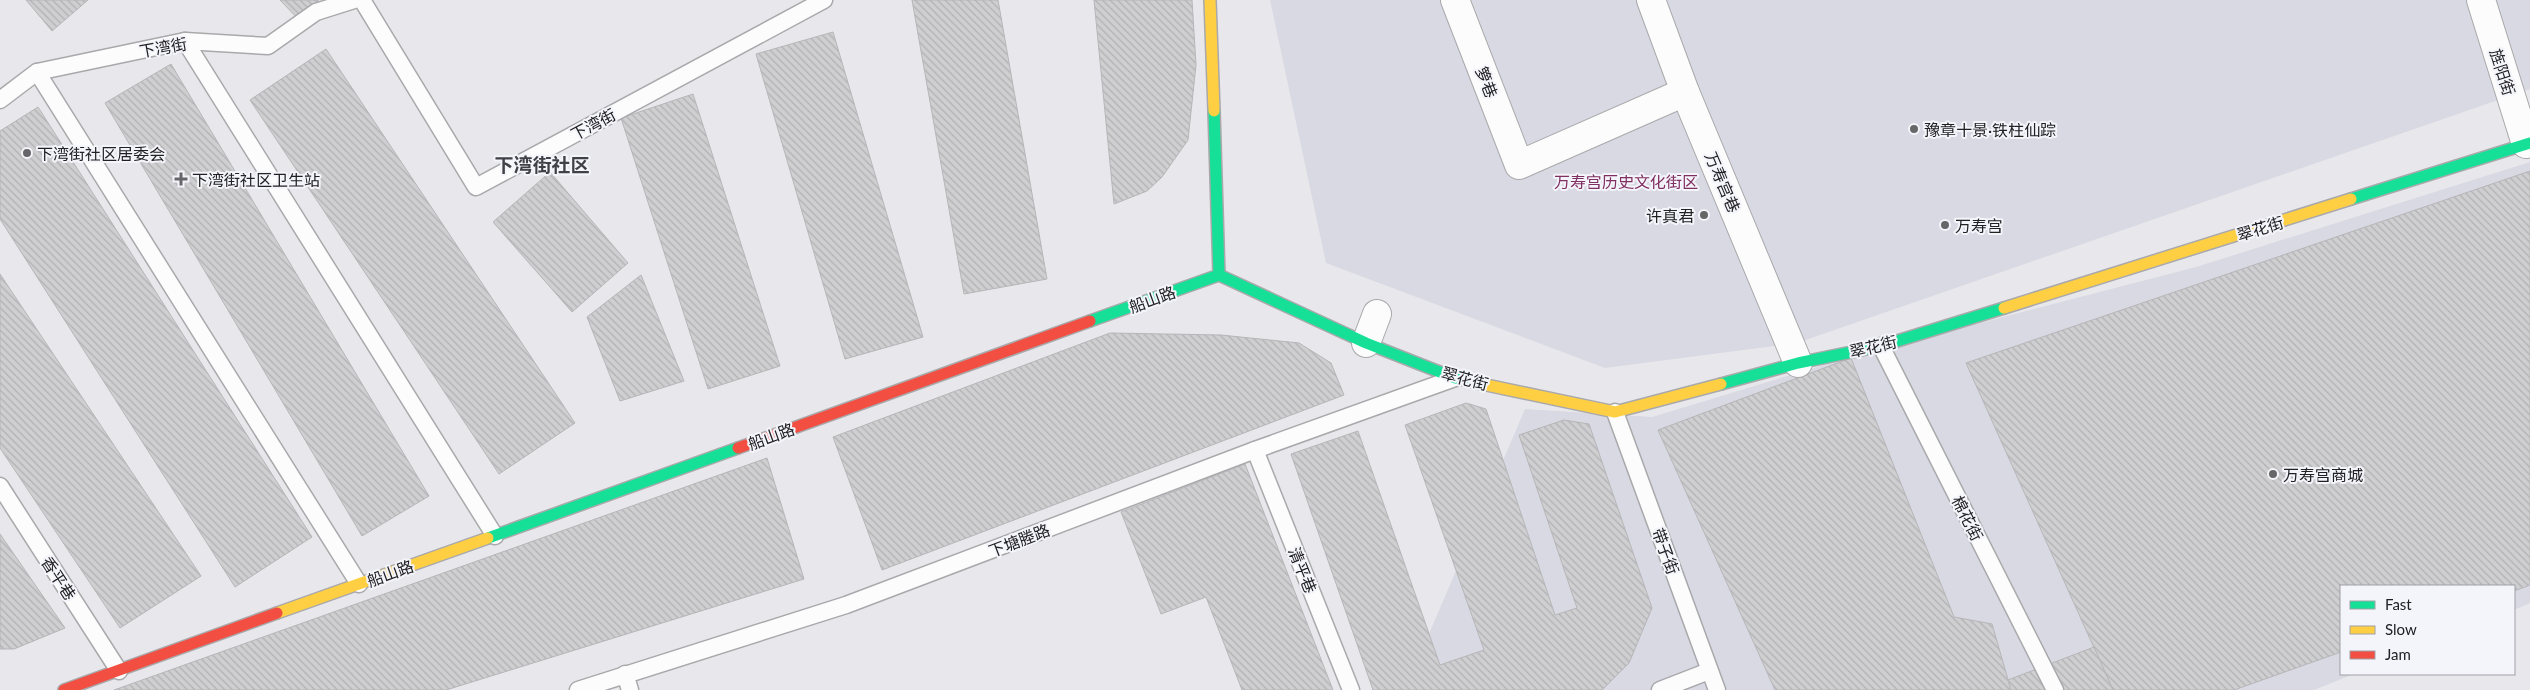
<svg xmlns="http://www.w3.org/2000/svg" width="2530" height="690" font-family="Lato,'Noto Sans SC',sans-serif">
<style>
.built{fill:#d8d9e2}
.building{fill:url(#building-back-hatch);stroke:#b6b5b8}
.lines{fill:none;stroke-linecap:round;stroke-linejoin:round}
.lane-casing{stroke:#a9a9ac;stroke-width:19}
.street-casing{stroke:#a9a9ac;stroke-width:30}
.fast-casing{stroke:#a9a9ac;stroke-width:14}
.slow-casing{stroke:#a9a9ac;stroke-width:14}
.jam-casing{stroke:#a9a9ac;stroke-width:14}
.lane{stroke:#fcfcfc;stroke-width:16}
.street{stroke:#fcfcfc;stroke-width:28}
.fast{stroke:#16e098;stroke-width:11}
.slow{stroke:#ffcf43;stroke-width:11}
.jam{stroke:#f24e42;stroke-width:11}
.poi-dot{fill:#676769;stroke:#f4f4fb;stroke-width:2}
.labels{text-anchor:middle;dominant-baseline:central;stroke-width:4;stroke-linejoin:round;paint-order:stroke}
.street-label{font-size:16px;fill:#212123;stroke:#f4f4fb}
.poi-label{font-size:16px;fill:#212123;stroke:#f4f4fb;text-anchor:start}
.park-label{font-size:16px;fill:#802f61;stroke:#f4f4fb}
.quarter-label{font-size:19px;font-weight:bold;fill:#404146;stroke:#f4f4fb}
</style>
<defs>
<pattern id="building-back-hatch" width="6" height="6" patternUnits="userSpaceOnUse" patternTransform="scale(1.25)"><rect width="6" height="6" fill="#cfcfd1"/><path d="M-1 5l2 2M0 0l6 6M5-1l2 2" fill="none" stroke="#b1b1b3"/></pattern>
</defs>
<rect width="100%" height="100%" fill="#e8e8ec"/>
<!-- built -->
<g class="built">
<polygon points="1270,0 2530,0 2530,89 1797,343 1605,368 1326,263"/>
<polygon points="2530,162 2530,603 2514,610 2514,586 2341,586 2341,674 2354,674 2314,690 1405,690 1525,409 1652,417 1860,354 2196,267"/>
</g>
<!-- building -->
<g class="building">
<polygon points="26,0 88,0 52,31"/>
<polygon points="280,0 319,0 299,20"/>
<polygon points="912,0 998,0 1047,279 964,294"/>
<polygon points="1094,0 1192,0 1196,65 1188,140 1162,177 1147,191 1114,204"/>
<polygon points="833,32 923,337 845,359 756,54"/>
<polygon points="326,49 575,423 499,474 250,100"/>
<polygon points="171,64 429,496 362,536 105,103"/>
<polygon points="693,94 780,366 708,389 621,118"/>
<polygon points="38,107 312,537 235,587 0,219 0,131"/>
<polygon points="2530,171 2530,585 2514,591 2514,586 2341,586 2341,652 2234,690 2113,690 1966,363"/>
<polygon points="550,172 628,263 572,312 493,222"/>
<polygon points="0,274 201,576 120,628 0,448"/>
<polygon points="641,275 684,381 620,401 587,317"/>
<polygon points="1110,333 1221,335 1299,343 1331,363 1344,395 882,570 833,437"/>
<polygon points="1851,358 1954,617 1992,624 2011,690 1775,690 1658,430"/>
<polygon points="1466,403 1486,409 1555,615 1577,608 1519,435 1564,420 1589,424 1652,608 1629,663 1602,690 1373,690 1291,454 1358,431 1440,665 1484,650 1405,425"/>
<polygon points="767,458 804,579 446,690 114,690"/>
<polygon points="1245,464 1333,690 1242,690 1206,597 1161,614 1121,512"/>
<polygon points="0,534 65,628 14,649 0,649"/>
<polygon points="2094,647 2113,690 2011,690 2008,680"/>
</g>
<g class="lines">
<!-- lane casing -->
<g class="lane-casing">
<g id="lane">
<polyline points="362,0 476,187 824,0"/>
<polyline points="185,41 495,536"/>
<polyline points="37,72 359,584"/>
<polyline points="0,100 37,72 185,41 268,46 316,12 354,0"/>
<polyline points="1881,346 2055,690"/>
<polyline points="1615,412 1717,690"/>
<polyline points="1255,450 1351,690"/>
<polyline points="0,486 119,671"/>
<polyline points="625,674 630,690"/>
<polyline points="578,690 846,605 1255,450 1455,378"/>
<polyline points="1660,690 1709,671"/>
</g>
</g>
<!-- street casing -->
<g class="street-casing">
<g id="street">
<polyline points="1455,0 1519,165 1685,92"/>
<polyline points="1651,0 1685,92 1798,363"/>
<polyline points="2481,0 2526,144"/>
<polyline points="1366,343 1377,314"/>
</g>
</g>
<!-- fast casing -->
<g class="fast-casing">
<g id="fast">
<polyline points="2351,199 2530,143"/>
<polyline points="1219,275 1366,343 1455,378 1477,383"/>
<polyline points="1090,321 1219,275 1214,111"/>
<polyline points="1721,384 1798,363 1881,346 2004,308"/>
<polyline points="488,538 738,448"/>
</g>
</g>
<!-- slow casing -->
<g class="slow-casing">
<g id="slow">
<polyline points="1210,0 1214,111"/>
<polyline points="2004,308 2351,199"/>
<polyline points="1477,383 1615,412 1721,384"/>
<polyline points="277,613 488,538"/>
</g>
</g>
<!-- jam casing -->
<g class="jam-casing">
<g id="jam">
<polyline points="738,448 1090,321"/>
<polyline points="64,690 277,613"/>
</g>
</g>
<!-- lane -->
<use href="#lane" class="lane"/>
<!-- street -->
<use href="#street" class="street"/>
<!-- fast -->
<use href="#fast" class="fast"/>
<!-- slow -->
<use href="#slow" class="slow"/>
<!-- jam -->
<use href="#jam" class="jam"/>
</g>
<!-- markers -->
<g class="poi-dot">
<circle cx="1914" cy="129" r="5"/>
<circle cx="27" cy="153" r="5"/>
<path d="M178.5 171.5h5v5h5v5h-5v5h-5v-5h-5v-5h5z"/>
<circle cx="1704" cy="215" r="5"/>
<circle cx="1945" cy="225" r="5"/>
<circle cx="2273" cy="474" r="5"/>
</g>
<g class="labels">
<!-- street labels -->
<g class="street-label">
<text transform="translate(163 47) rotate(-10)">下湾街</text>
<text transform="translate(2503 72) rotate(72)">旌阳街</text>
<text transform="translate(1487 82) rotate(69)">箩巷</text>
<text transform="translate(593 124) rotate(-28)">下湾街</text>
<text transform="translate(1723 182) rotate(67)">万寿宫巷</text>
<text transform="translate(2260 228) rotate(-17)">翠花街</text>
<text transform="translate(1152 299) rotate(-20)">船山路</text>
<text transform="translate(1873 346) rotate(-13)">翠花街</text>
<text transform="translate(1465 378) rotate(15)">翠花街</text>
<text transform="translate(771 436) rotate(-20)">船山路</text>
<text transform="translate(1968 518) rotate(63)">棉花街</text>
<text transform="translate(1019 540) rotate(-21)">下塘塍路</text>
<text transform="translate(1666 551) rotate(70)">带子街</text>
<text transform="translate(1303 570) rotate(68)">清平巷</text>
<text transform="translate(390 573) rotate(-20)">船山路</text>
<text transform="translate(59 578) rotate(57)">香平巷</text>
</g>
<!-- poi labels -->
<g class="poi-label">
<text x="1924" y="129">豫章十景·铁柱仙踪</text>
<text x="37" y="153">下湾街社区居委会</text>
<text x="192" y="179">下湾街社区卫生站</text>
<text x="1694" y="215" text-anchor="end">许真君</text>
<text x="1955" y="225">万寿宫</text>
<text x="2283" y="474">万寿宫商城</text>
</g>
<!-- park labels -->
<g class="park-label">
<text x="1626" y="181">万寿宫历史文化街区</text>
</g>
<!-- quarter labels -->
<g class="quarter-label">
<text x="542" y="164">下湾街社区</text>
</g>
</g>
<!-- legend -->
<rect x="2340" y="585" width="175" height="90" fill="#f4f4fb" stroke="#a0a0a5"/>
<rect x="2350" y="601" width="25" height="8" fill="#16e098" stroke="#a0a0a5"/>
<text x="2385" y="610" font-size="15" fill="#212123">Fast</text>
<rect x="2350" y="626" width="25" height="8" fill="#ffcf43" stroke="#a0a0a5"/>
<text x="2385" y="635" font-size="15" fill="#212123">Slow</text>
<rect x="2350" y="651" width="25" height="8" fill="#f24e42" stroke="#a0a0a5"/>
<text x="2385" y="660" font-size="15" fill="#212123">Jam</text>
</svg>
